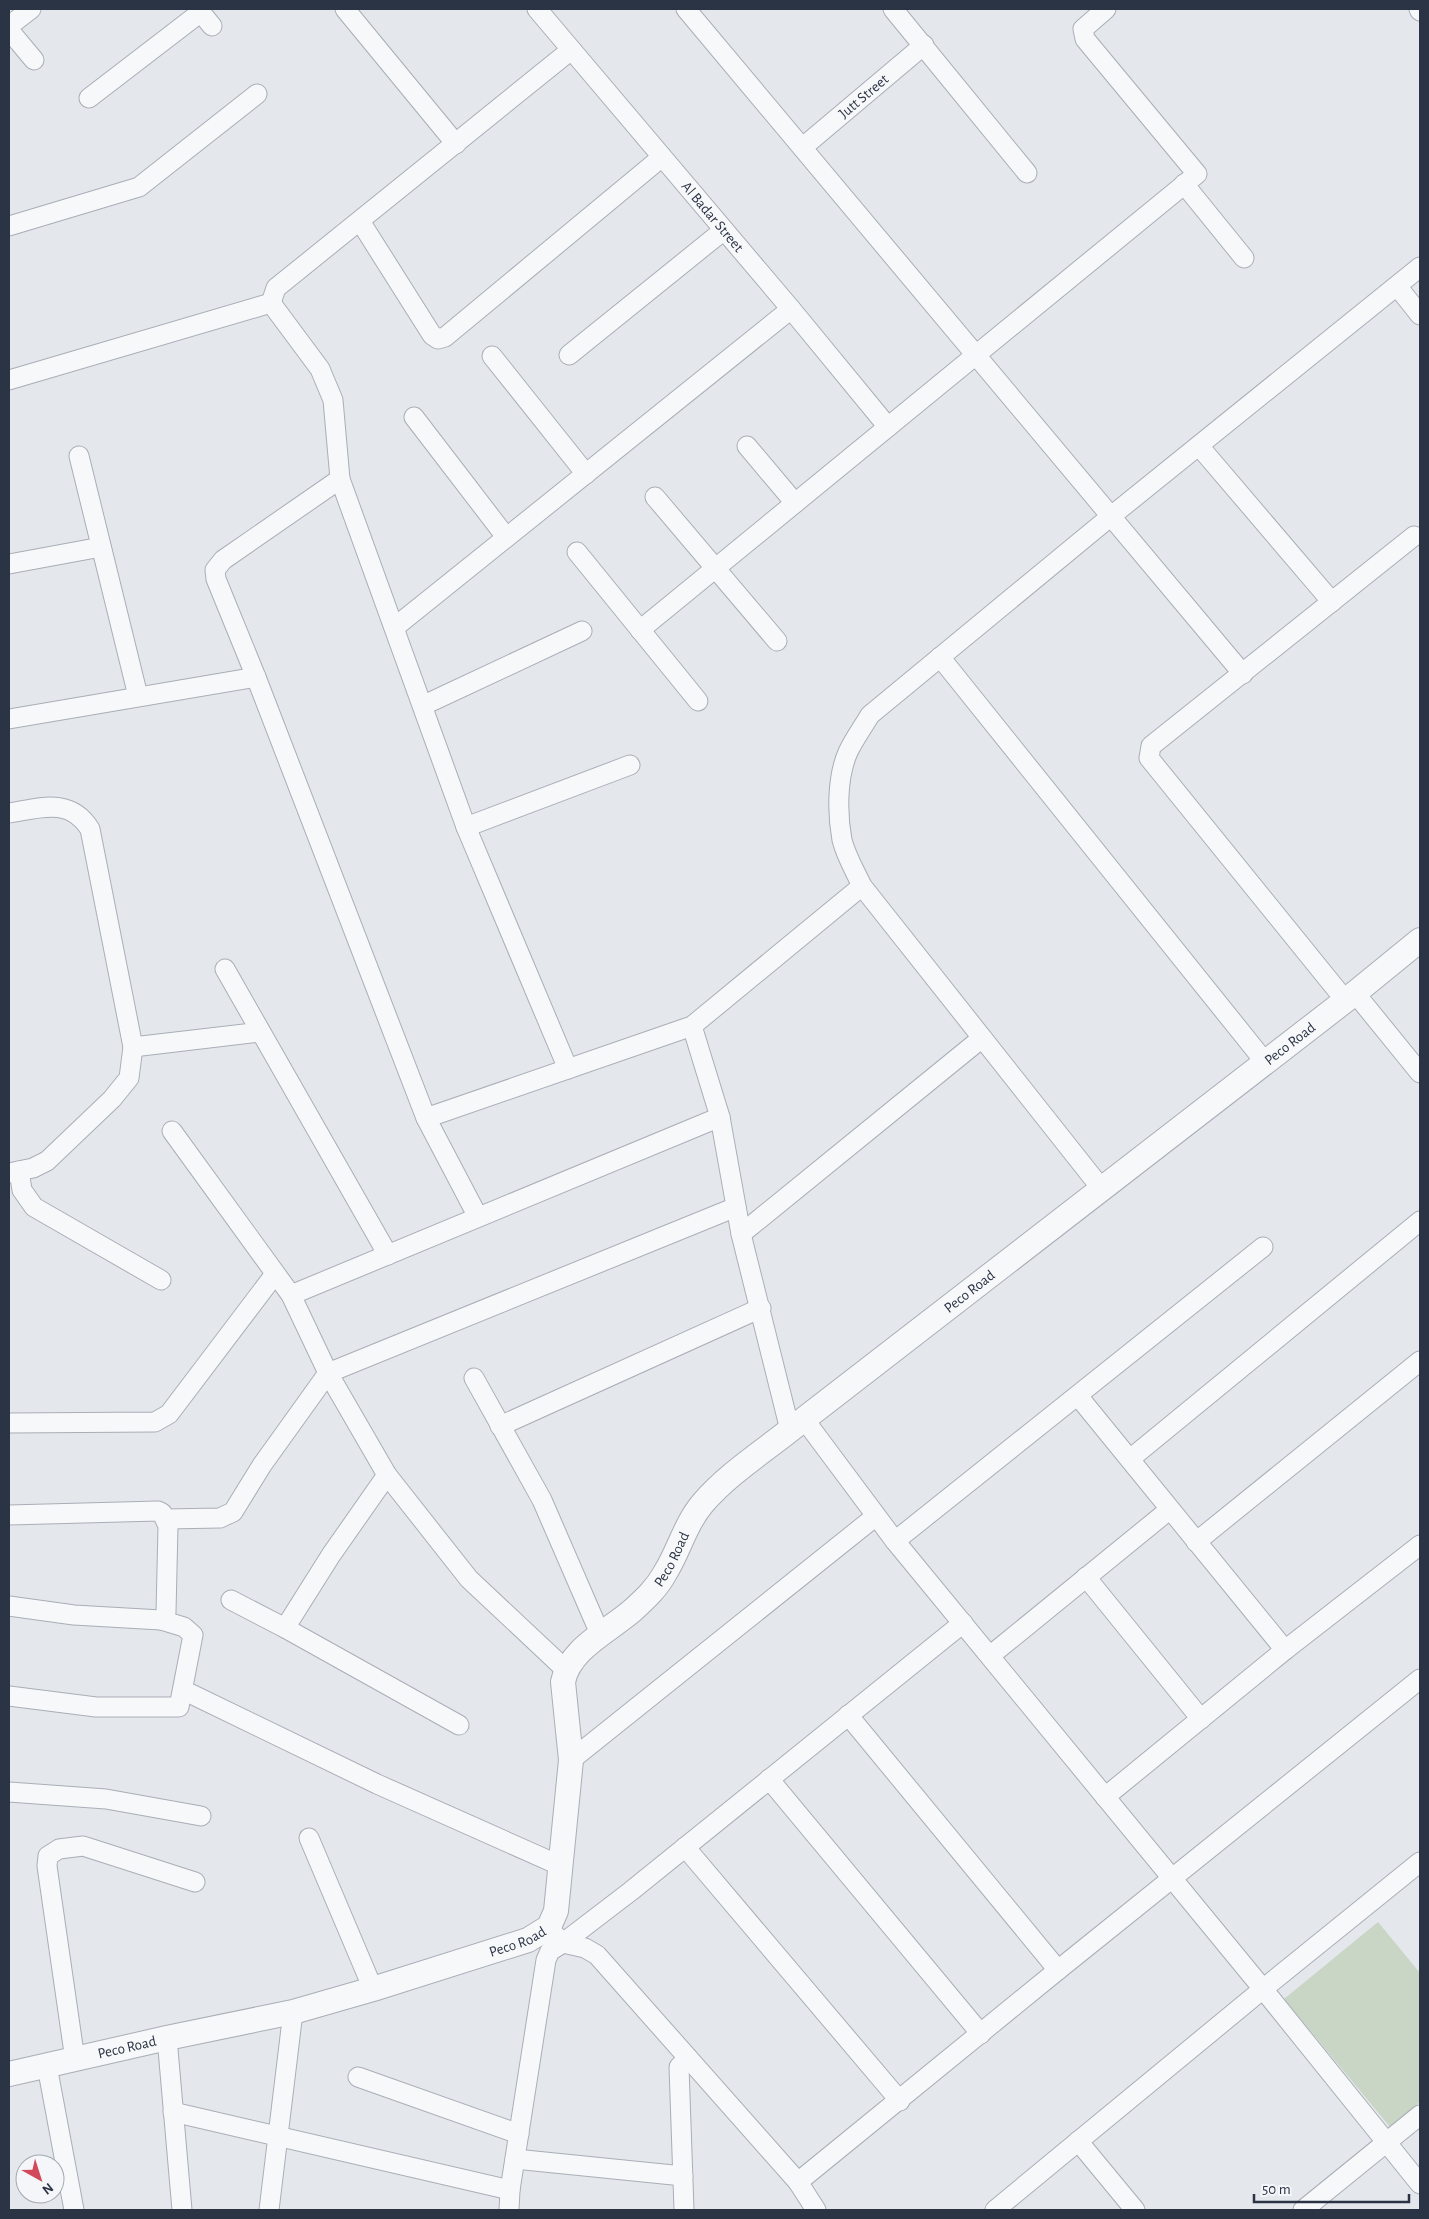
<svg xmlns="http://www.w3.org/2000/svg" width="1429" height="2219" font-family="'Alegreya Sans',sans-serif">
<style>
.green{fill:#c9d6c5}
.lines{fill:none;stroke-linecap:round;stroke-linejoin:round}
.minor-casing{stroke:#a9aeb7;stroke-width:21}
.tertiary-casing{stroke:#a9aeb7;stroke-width:26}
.minor{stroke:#f7f8fa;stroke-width:19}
.tertiary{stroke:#f7f8fa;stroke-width:24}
.labels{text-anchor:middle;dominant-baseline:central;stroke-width:5;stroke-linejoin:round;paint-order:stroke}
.street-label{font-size:15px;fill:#2b3445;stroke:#f4f6f9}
</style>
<rect width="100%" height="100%" fill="#e4e7ec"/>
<!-- green -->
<polygon class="green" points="1378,1922 1420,1973 1420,2102 1390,2127 1284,1999"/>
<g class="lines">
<!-- minor casing -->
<g class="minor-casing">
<g id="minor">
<polyline points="198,9 212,26"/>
<polyline points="345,9 456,144"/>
<path id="s1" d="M 537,9 L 791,309 L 888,427"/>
<polyline points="686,9 1243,674"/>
<polyline points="893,9 1027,173"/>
<polyline points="1419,9 1420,11"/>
<polyline points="9,26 31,9"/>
<polyline points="9,30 34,60"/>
<polyline points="89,98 201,12"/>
<path id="s2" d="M 803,147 L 924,45"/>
<polyline points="1184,184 1244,258"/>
<polyline points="360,221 432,335 438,339 445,337 662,157"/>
<polyline points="9,226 139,187 257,94"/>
<polyline points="1397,286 1420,315"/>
<polyline points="271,303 320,369 333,400 340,479 466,827 568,1069"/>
<polyline points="271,303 276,288 571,50"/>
<polyline points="569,355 724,230"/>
<polyline points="492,356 586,474"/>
<polyline points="9,380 271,303"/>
<polyline points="414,417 506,537"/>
<polyline points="747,446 795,503"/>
<polyline points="1199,446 1332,602"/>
<polyline points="79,456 138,696"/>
<polyline points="340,479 223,560 215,570 216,579 256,677 426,1118 478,1217"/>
<polyline points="655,497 777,641"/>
<polyline points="577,552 698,701"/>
<polyline points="9,564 101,547"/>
<polyline points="395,627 791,309"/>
<polyline points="640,630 1197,174 1085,39 1083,29 1106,9"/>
<polyline points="940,657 1265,1062"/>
<polyline points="424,705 582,631"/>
<polyline points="9,719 256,677"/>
<path d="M 9,813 C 40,808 70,797 90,829 L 133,1047 L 129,1078 L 112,1099 L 47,1161 L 33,1168 L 9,1173"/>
<polyline points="466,827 630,765"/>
<polyline points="225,969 388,1255"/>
<polyline points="1355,993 1420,1073"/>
<polyline points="1345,1000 1149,758 1151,746 1414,536"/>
<polyline points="692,1026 720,1117 741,1234 790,1430"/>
<polyline points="133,1047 260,1032"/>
<polyline points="426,1118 692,1026 862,886"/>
<polyline points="172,1131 291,1295 328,1373 387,1475 469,1579 566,1670"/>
<polyline points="19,1171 22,1190 34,1207 161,1280"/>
<path d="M 1101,1188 L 862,886 C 855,871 846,856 842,840 C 837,813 837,777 848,752 C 854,739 863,727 870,715 L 1110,517 L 1420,267"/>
<polyline points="741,1234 982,1038"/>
<polyline points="291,1295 720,1117"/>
<polyline points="474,1378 542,1500 601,1636"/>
<polyline points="1078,1396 1285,1650"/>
<polyline points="804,1419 895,1541 1263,1989 1420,2184"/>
<polyline points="9,1423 155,1422 169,1414 275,1274"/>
<polyline points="500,1426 761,1308"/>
<polyline points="1130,1459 1420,1221"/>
<polyline points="9,1515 158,1511 162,1513 168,1526 166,1612 164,1618 161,1620 74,1615 9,1606"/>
<polyline points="166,1519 220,1518 233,1512 262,1465 328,1373 736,1207"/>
<polyline points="895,1541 1263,1247"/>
<polyline points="1196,1542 1420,1361"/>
<polyline points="1086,1577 1201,1719"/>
<polyline points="231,1600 285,1628 459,1725"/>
<polyline points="285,1628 331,1555 387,1475"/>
<polyline points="991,1655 1169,1510"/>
<polyline points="183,1690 377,1784 561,1866"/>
<polyline points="9,1696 96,1707 179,1707 193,1635 184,1627 161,1620"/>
<polyline points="848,1715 1058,1970"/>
<polyline points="571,1760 876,1516"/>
<polyline points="769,1779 981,2034"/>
<polyline points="9,1792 106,1799 201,1816"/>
<polyline points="1105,1797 1285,1650 1420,1545"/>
<polyline points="309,1838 373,1989"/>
<polyline points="685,1847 900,2101"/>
<polyline points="563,1943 631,1891 963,1623"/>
<polyline points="563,1943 585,1948 597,1955 798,2182 816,2210"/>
<polyline points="167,2038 182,2210"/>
<polyline points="75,2060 47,1866 48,1856 59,1849 83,1846 195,1882"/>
<polyline points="47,2066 74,2210"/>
<polyline points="358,2077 519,2134"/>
<polyline points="173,2112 510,2190"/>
<polyline points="1078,2141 1135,2210"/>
<polyline points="515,2159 683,2176"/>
<polyline points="798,2182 1058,1970 1420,1679"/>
<polyline points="269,2210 293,2012"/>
<polyline points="509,2210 510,2190 546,1960 550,1951 563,1943 555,1935"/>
<polyline points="684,2210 679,2067 688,2058"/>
<polyline points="995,2210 1263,1989 1420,1862"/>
<polyline points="1303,2210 1420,2115"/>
</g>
</g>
<!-- tertiary casing -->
<g class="tertiary-casing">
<g id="tertiary">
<path id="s3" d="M 9,2074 L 167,2038 L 293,2012 L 373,1989 L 528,1940 L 549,1927 L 556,1911 L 571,1760 L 563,1682 C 569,1649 609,1631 633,1610 C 645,1599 657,1588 665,1573 C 679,1551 685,1524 703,1503 C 727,1475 761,1453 790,1430 L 1355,993 L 1420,940"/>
</g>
</g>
<!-- minor -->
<use href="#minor" class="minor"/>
<!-- tertiary -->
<use href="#tertiary" class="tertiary"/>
</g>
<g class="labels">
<!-- street labels -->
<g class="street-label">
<text stroke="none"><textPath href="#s2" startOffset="79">Jutt Street</textPath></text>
<text stroke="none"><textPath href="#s1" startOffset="272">Al Badar Street</textPath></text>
<text stroke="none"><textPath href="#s3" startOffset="1786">Peco Road</textPath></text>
<text stroke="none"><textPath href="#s3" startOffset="1381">Peco Road</textPath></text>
<text stroke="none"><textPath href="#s3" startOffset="976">Peco Road</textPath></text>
<text stroke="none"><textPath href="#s3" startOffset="526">Peco Road</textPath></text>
<text stroke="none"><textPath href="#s3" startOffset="121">Peco Road</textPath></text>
</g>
</g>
<!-- border -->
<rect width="1429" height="2219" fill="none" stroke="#2b3445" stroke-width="20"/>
<!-- north arrow -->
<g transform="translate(40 2179) rotate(141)"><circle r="24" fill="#f4f6f9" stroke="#a4a8b1"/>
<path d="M0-4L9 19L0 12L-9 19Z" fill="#d1495b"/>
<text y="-8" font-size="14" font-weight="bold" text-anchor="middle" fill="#2b3445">N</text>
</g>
<!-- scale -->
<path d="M1254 2194v8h155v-8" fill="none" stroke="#2b3445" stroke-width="2.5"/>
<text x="1262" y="2194" font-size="15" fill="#2b3445" stroke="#f4f6f9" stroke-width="4" paint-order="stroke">50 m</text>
</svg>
